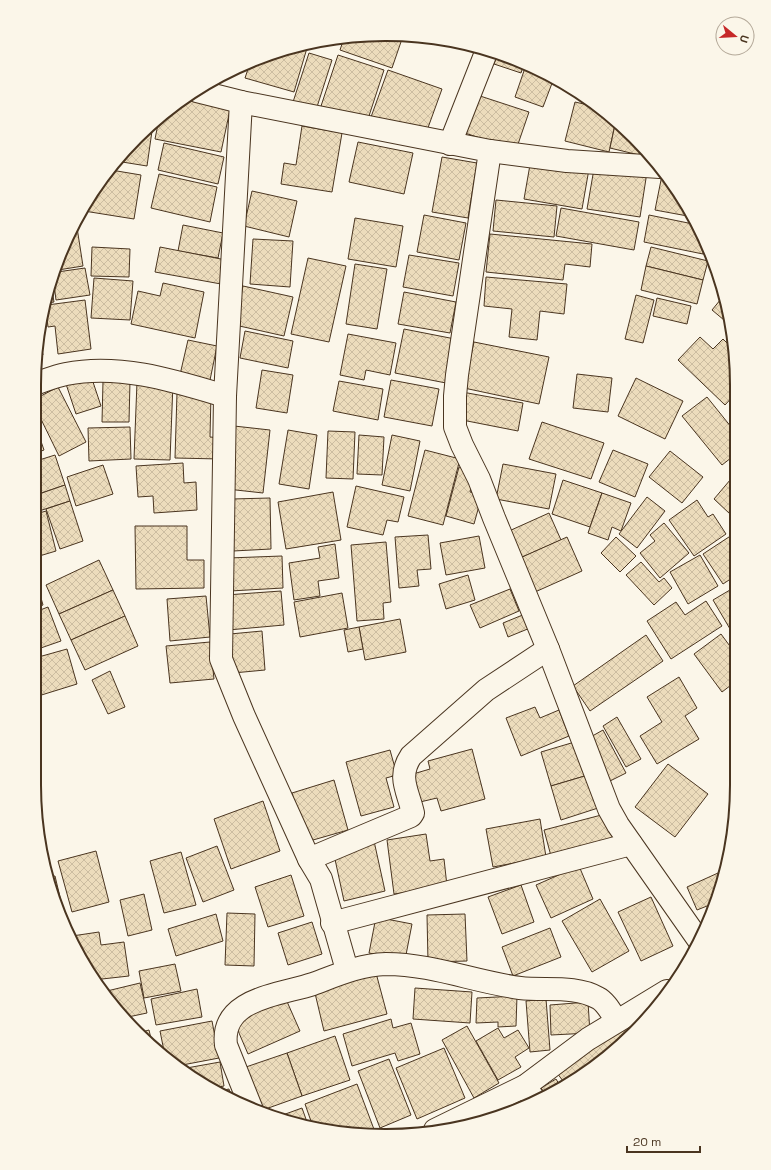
<svg xmlns="http://www.w3.org/2000/svg" width="771" height="1170" font-family="'Space Grotesk',sans-serif">
<style>
.building{fill:url(#building-cross-hatch);stroke:#4a3520}
.lines{fill:none;stroke-linecap:round;stroke-linejoin:round}
.minor-casing{stroke:#4a3520;stroke-width:24}
.tertiary-casing{stroke:#4a3520;stroke-width:24}
.minor{stroke:#fbf6e9;stroke-width:22}
.tertiary{stroke:#fbf6e9;stroke-width:22}
.rim{fill:none;stroke:#4a3520;stroke-width:2}
</style>
<defs>
<pattern id="building-cross-hatch" width="8" height="8" patternUnits="userSpaceOnUse"><rect width="8" height="8" fill="#ecdcbc"/><path d="M0 0l8 8M0 8l8-8" fill="none" stroke="#ccbda1"/></pattern>
</defs>
<rect width="100%" height="100%" fill="#fbf6e9"/>
<!-- building -->
<g class="building">
<polygon points="363,35 403,36 392,68 340,50 344,38"/>
<polygon points="315,43 314,47 306,44"/>
<polygon points="298,45 307,48 294,92 245,78 250,63"/>
<polygon points="309,53 332,60 316,110 293,102"/>
<polygon points="498,53 524,64 521,73 494,64"/>
<polygon points="338,55 384,70 367,122 321,106"/>
<polygon points="526,65 554,78 543,107 515,97"/>
<polygon points="388,70 442,89 425,136 371,117"/>
<polygon points="474,94 529,112 516,150 462,132"/>
<polygon points="189,96 231,105 221,152 155,139 159,119 172,106"/>
<polygon points="575,102 597,107 616,120 609,152 565,141"/>
<polygon points="616,120 641,146 639,155 610,148"/>
<polygon points="153,124 147,166 116,161 121,154"/>
<polygon points="302,126 342,133 332,192 281,184 284,163 296,165"/>
<polygon points="358,142 413,153 404,194 349,182"/>
<polygon points="164,143 224,157 218,184 158,170"/>
<polygon points="442,157 477,163 468,218 432,212"/>
<polygon points="531,159 589,169 582,209 524,199"/>
<polygon points="595,163 647,172 640,217 587,209"/>
<polygon points="111,170 141,175 134,219 84,211"/>
<polygon points="159,174 217,187 210,222 151,208"/>
<polygon points="662,175 667,176 693,217 655,210"/>
<polygon points="252,191 297,201 289,237 244,226"/>
<polygon points="496,200 557,206 554,237 493,231"/>
<polygon points="561,208 639,222 634,250 556,236"/>
<polygon points="424,215 466,223 459,260 417,252"/>
<polygon points="649,215 698,225 705,241 703,254 644,242"/>
<polygon points="355,218 403,226 396,267 348,259"/>
<polygon points="76,221 83,266 58,270 70,230"/>
<polygon points="183,225 223,233 218,258 178,251"/>
<polygon points="490,234 592,244 590,267 565,264 563,280 486,272"/>
<polygon points="253,239 293,241 290,287 250,284"/>
<polygon points="92,247 130,249 129,277 91,276"/>
<polygon points="160,247 226,260 221,284 155,272"/>
<polygon points="651,247 708,261 703,280 646,266"/>
<polygon points="409,255 459,263 453,296 403,287"/>
<polygon points="308,258 346,266 329,342 291,334"/>
<polygon points="355,264 387,269 377,329 346,324"/>
<polygon points="646,266 703,280 697,304 641,290"/>
<polygon points="85,268 90,295 56,300 54,284 57,272"/>
<polygon points="486,277 567,284 564,314 540,311 537,340 509,337 512,309 484,306"/>
<polygon points="94,278 133,281 130,320 91,318"/>
<polygon points="163,283 204,292 195,338 131,324 138,291 160,296"/>
<polygon points="243,286 293,297 284,336 235,325"/>
<polygon points="52,290 54,302 48,303"/>
<polygon points="404,292 456,302 450,333 398,324"/>
<polygon points="725,294 725,295 730,325 712,310"/>
<polygon points="636,295 654,300 643,343 625,339"/>
<polygon points="657,298 691,306 687,324 653,316"/>
<polygon points="85,300 91,349 58,354 55,326 48,327 46,310 47,305"/>
<polygon points="404,329 455,339 446,383 395,373"/>
<polygon points="245,331 293,341 288,368 240,358"/>
<polygon points="39,332 43,355 37,355 37,339"/>
<polygon points="348,334 396,343 390,375 366,370 364,380 340,375"/>
<polygon points="700,337 713,349 723,339 734,350 736,363 736,393 725,405 678,360"/>
<polygon points="188,340 217,346 209,385 179,379"/>
<polygon points="474,342 549,357 539,404 464,388"/>
<polygon points="262,370 293,375 287,413 256,408"/>
<polygon points="577,374 612,378 608,412 573,408"/>
<polygon points="91,376 101,406 76,414 66,384"/>
<polygon points="636,378 683,401 665,439 618,416"/>
<polygon points="391,380 439,389 432,426 384,417"/>
<polygon points="103,381 130,381 129,422 102,422"/>
<polygon points="339,381 383,389 378,420 333,411"/>
<polygon points="137,382 173,383 170,460 134,459"/>
<polygon points="58,387 86,442 59,456 37,411 37,398"/>
<polygon points="462,392 523,403 518,431 457,419"/>
<polygon points="177,393 211,394 210,437 221,438 220,459 175,458"/>
<polygon points="707,397 736,433 736,454 722,465 682,416"/>
<polygon points="542,422 604,443 591,479 529,459"/>
<polygon points="234,426 270,430 263,493 227,489"/>
<polygon points="36,427 44,450 36,453"/>
<polygon points="130,427 131,459 89,461 88,428"/>
<polygon points="288,430 317,435 309,489 279,484"/>
<polygon points="328,431 355,432 353,479 326,478"/>
<polygon points="359,435 384,437 382,475 357,474"/>
<polygon points="392,435 420,441 410,491 382,485"/>
<polygon points="425,450 460,459 443,525 408,516"/>
<polygon points="613,450 648,464 635,497 599,482"/>
<polygon points="670,451 703,477 682,503 649,477"/>
<polygon points="55,455 65,485 36,495 36,461"/>
<polygon points="183,463 184,483 196,482 197,510 154,513 153,496 138,497 136,466"/>
<polygon points="503,464 556,474 549,509 496,499"/>
<polygon points="103,465 113,494 76,506 67,477"/>
<polygon points="459,467 475,471 470,492 482,495 474,524 446,516"/>
<polygon points="736,473 736,507 730,514 714,499"/>
<polygon points="563,480 602,493 590,527 552,514"/>
<polygon points="65,485 70,501 36,512 36,495"/>
<polygon points="356,486 404,497 398,522 387,520 383,535 347,527"/>
<polygon points="333,492 341,540 286,549 278,502"/>
<polygon points="602,493 631,503 621,531 612,527 608,540 588,533"/>
<polygon points="647,497 665,511 637,548 619,534"/>
<polygon points="270,498 271,549 233,551 232,499"/>
<polygon points="697,500 708,517 713,514 726,534 694,556 669,520"/>
<polygon points="70,501 83,541 60,549 46,509"/>
<polygon points="46,511 56,551 36,557 36,514"/>
<polygon points="549,513 561,540 520,558 509,531"/>
<polygon points="664,523 689,553 660,578 640,553 655,541 650,535"/>
<polygon points="135,526 187,526 187,560 204,560 204,588 136,589"/>
<polygon points="735,533 735,576 723,584 703,554"/>
<polygon points="428,535 431,569 417,570 419,586 399,588 395,537"/>
<polygon points="479,536 485,568 446,575 440,543"/>
<polygon points="567,537 582,571 535,592 520,558"/>
<polygon points="616,537 636,556 620,572 601,553"/>
<polygon points="386,542 391,602 383,603 384,619 357,621 351,545"/>
<polygon points="335,544 339,578 318,581 320,596 294,600 289,563 320,558 318,547"/>
<polygon points="700,555 718,586 688,604 670,572"/>
<polygon points="282,556 283,588 230,591 228,558"/>
<polygon points="99,560 113,590 59,614 46,585"/>
<polygon points="641,562 659,582 664,578 672,588 654,605 626,575"/>
<polygon points="468,575 475,600 446,609 439,584"/>
<polygon points="35,577 43,605 35,608"/>
<polygon points="735,587 735,633 733,634 713,600"/>
<polygon points="510,589 519,611 480,628 470,605"/>
<polygon points="113,590 125,616 71,640 59,614"/>
<polygon points="281,591 284,625 228,630 226,595"/>
<polygon points="342,593 348,628 300,637 294,602"/>
<polygon points="206,596 210,637 170,641 167,599"/>
<polygon points="706,601 722,626 671,659 647,621 676,602 685,615"/>
<polygon points="48,607 61,641 35,650 35,612"/>
<polygon points="530,612 535,626 508,637 503,623"/>
<polygon points="125,616 138,646 85,670 71,640"/>
<polygon points="400,619 406,652 365,660 359,627"/>
<polygon points="359,627 363,649 348,652 344,630"/>
<polygon points="262,631 265,670 233,673 230,634"/>
<polygon points="721,634 735,653 735,682 722,692 694,654"/>
<polygon points="646,635 663,661 590,711 573,686"/>
<polygon points="210,642 214,679 170,683 166,646"/>
<polygon points="67,649 77,684 35,697 35,658"/>
<polygon points="110,671 125,707 108,714 92,680"/>
<polygon points="679,677 697,708 685,716 699,739 657,764 640,736 662,722 647,697"/>
<polygon points="535,707 540,718 559,710 569,736 521,756 506,718"/>
<polygon points="617,717 641,759 626,767 603,726"/>
<polygon points="603,730 626,773 610,781 587,739"/>
<polygon points="578,741 588,775 551,786 541,752"/>
<polygon points="472,749 485,799 441,811 437,798 420,802 413,774 430,769 428,761"/>
<polygon points="390,750 397,775 386,778 394,807 361,816 346,762"/>
<polygon points="668,764 708,794 675,837 635,807"/>
<polygon points="588,775 598,808 561,820 551,786"/>
<polygon points="334,780 348,830 306,842 292,793"/>
<polygon points="263,801 280,851 231,869 214,819"/>
<polygon points="609,813 616,839 551,856 544,830"/>
<polygon points="540,819 546,857 493,867 486,829"/>
<polygon points="426,834 430,861 444,859 447,886 394,894 387,840"/>
<polygon points="374,841 385,891 344,901 333,850"/>
<polygon points="217,846 234,890 203,902 186,858"/>
<polygon points="96,851 109,902 72,912 58,861"/>
<polygon points="181,852 196,905 164,913 150,861"/>
<polygon points="579,866 593,899 551,918 536,885"/>
<polygon points="718,873 720,878 712,904 697,910 687,887"/>
<polygon points="291,875 304,916 268,927 255,887"/>
<polygon points="55,876 64,914 61,915 53,897 49,877"/>
<polygon points="521,885 534,922 502,934 488,897"/>
<polygon points="144,894 152,930 128,936 120,900"/>
<polygon points="651,897 673,946 641,961 618,912"/>
<polygon points="600,899 629,951 592,972 562,921"/>
<polygon points="227,913 255,914 254,966 225,965"/>
<polygon points="216,914 223,941 176,956 168,929"/>
<polygon points="465,914 467,961 428,962 427,915"/>
<polygon points="376,917 412,924 405,960 369,953"/>
<polygon points="312,922 322,954 288,965 278,933"/>
<polygon points="550,928 561,957 513,976 502,947"/>
<polygon points="99,932 101,945 124,942 129,976 93,980 72,936"/>
<polygon points="175,964 181,991 144,998 139,971"/>
<polygon points="376,973 387,1014 324,1031 314,989"/>
<polygon points="140,983 147,1013 128,1017 108,995 107,991"/>
<polygon points="415,988 472,992 470,1023 413,1019"/>
<polygon points="197,989 202,1017 156,1025 151,999"/>
<polygon points="517,996 516,1026 498,1027 498,1022 476,1023 477,998"/>
<polygon points="285,997 300,1031 248,1054 233,1019"/>
<polygon points="546,999 550,1050 530,1052 526,1001"/>
<polygon points="588,1002 590,1033 551,1035 550,1005"/>
<polygon points="391,1019 393,1028 411,1023 420,1054 398,1061 395,1053 352,1066 343,1034"/>
<polygon points="212,1021 219,1058 177,1066 165,1056 160,1031"/>
<polygon points="623,1021 630,1032 566,1085 554,1069"/>
<polygon points="467,1026 499,1083 474,1098 442,1040"/>
<polygon points="498,1028 504,1038 518,1030 529,1048 515,1057 521,1067 498,1080 476,1041"/>
<polygon points="149,1030 152,1043 142,1032"/>
<polygon points="335,1036 350,1080 302,1096 287,1053"/>
<polygon points="444,1048 465,1098 417,1119 396,1068"/>
<polygon points="287,1053 302,1096 260,1111 243,1068"/>
<polygon points="389,1059 411,1115 380,1128 358,1071"/>
<polygon points="220,1062 224,1086 214,1088 181,1069"/>
<polygon points="556,1079 562,1089 546,1095 541,1088"/>
<polygon points="357,1084 375,1132 362,1135 312,1124 305,1104"/>
<polygon points="229,1089 231,1097 219,1091"/>
<polygon points="527,1095 531,1100 508,1109"/>
<polygon points="302,1108 307,1122 280,1116"/>
</g>
<g class="lines">
<!-- minor casing -->
<g class="minor-casing">
<g id="minor">
<polyline points="197,91 241,102 490,151 457,375 455,396 455,427 462,445 479,479 494,518 548,649 609,809 618,825 700,942"/>
<polyline points="241,102 225,396 221,659 244,716 309,859 321,879 347,970"/>
<polyline points="450,144 487,50"/>
<polyline points="490,151 567,161 660,167"/>
<path d="M 37,383 C 46,380 56,376 66,374 C 119,363 175,381 225,396"/>
<path d="M 309,859 L 411,816 L 413,813 C 408,791 397,777 411,756 L 486,690 L 548,649"/>
<polyline points="332,923 631,844"/>
<polyline points="525,1086 534,1099"/>
<path d="M 252,1110 L 226,1045 C 220,998 280,995 313,984 C 337,975 359,965 386,964 C 432,964 475,982 520,988 C 545,991 575,985 598,998 C 606,1002 612,1014 617,1021"/>
</g>
</g>
<!-- tertiary casing -->
<g class="tertiary-casing">
<polyline id="tertiary" points="435,1130 525,1086 588,1039 667,991"/>
</g>
<!-- minor -->
<use href="#minor" class="minor"/>
<!-- tertiary -->
<use href="#tertiary" class="tertiary"/>
</g>
<!-- crop -->
<path d="M0 0H771V1170H0ZM385 41H386A344 344 0 0 1 730 385V785A344 344 0 0 1 386 1129H385A344 344 0 0 1 41 785V385A344 344 0 0 1 385 41Z" fill="#fbf6e9" fill-rule="evenodd"/>
<path class="rim" d="M385 41H386A344 344 0 0 1 730 385V785A344 344 0 0 1 386 1129H385A344 344 0 0 1 41 785V385A344 344 0 0 1 385 41Z"/>
<!-- north arrow -->
<g transform="translate(735 36) rotate(108)"><circle r="19" fill="#fbf6e9" stroke="#b4a999"/>
<path d="M0-3L7 15L0 10L-7 15Z" fill="#c62828"/>
<text y="-6" font-size="11" font-weight="bold" text-anchor="middle" fill="#4a3520">U</text>
</g>
<!-- scale -->
<path d="M627 1146v6h73v-6" fill="none" stroke="#4a3520" stroke-width="2"/>
<text x="633" y="1146" font-size="12" fill="#4a3520" stroke="#fbf6e9" stroke-width="3" paint-order="stroke">20 m</text>
</svg>
